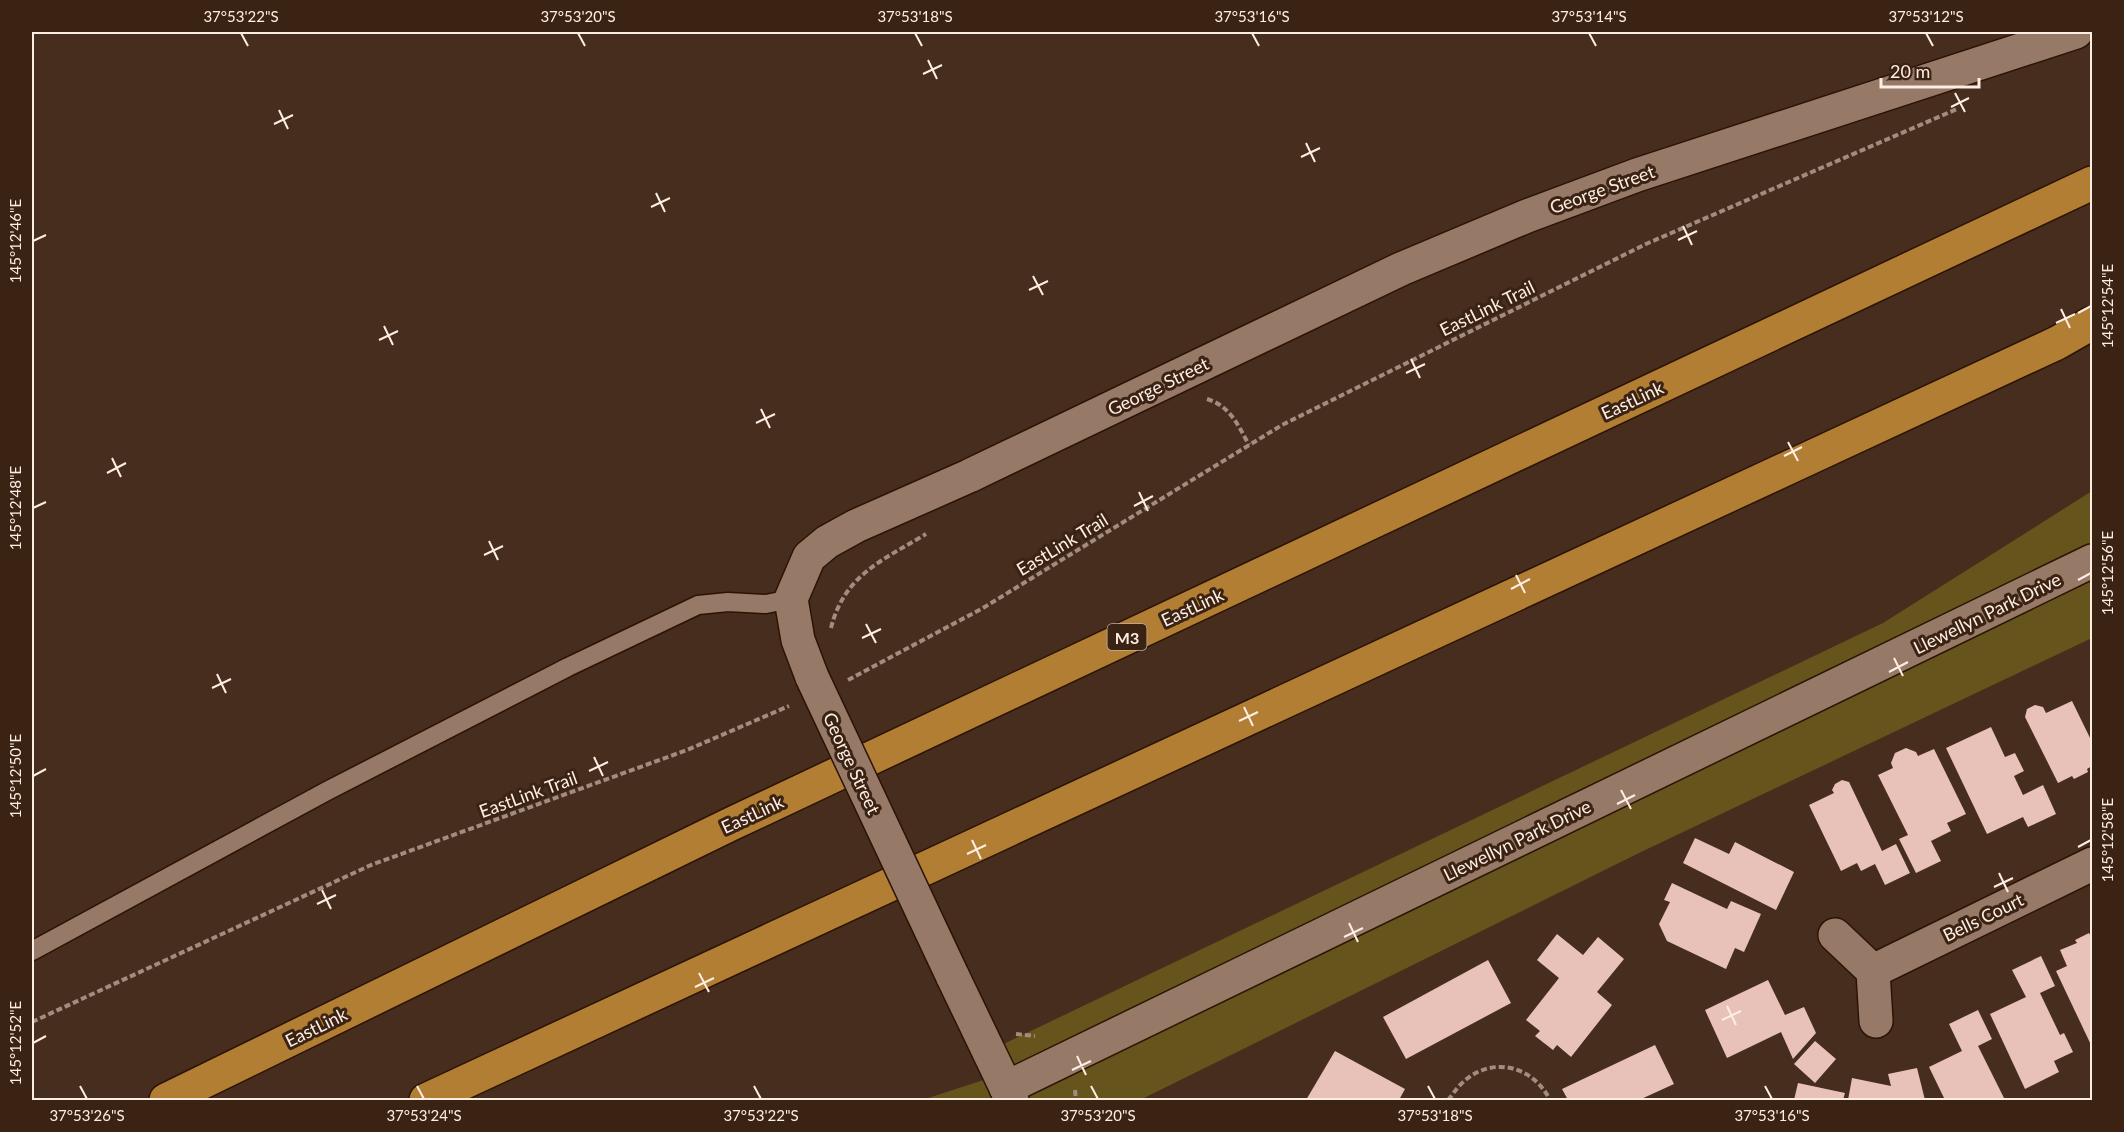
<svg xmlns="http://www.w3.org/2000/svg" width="2124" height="1132" font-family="Lato,sans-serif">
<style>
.green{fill:#65541c}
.building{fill:#e8c2b9}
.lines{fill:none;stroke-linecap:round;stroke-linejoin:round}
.lane-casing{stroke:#2c1405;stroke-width:21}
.street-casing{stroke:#2c1405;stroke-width:36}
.highway-casing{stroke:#2c1405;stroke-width:36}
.path{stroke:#a18c7f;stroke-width:4;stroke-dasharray:6 3;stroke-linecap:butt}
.lane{stroke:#977967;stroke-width:18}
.street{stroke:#977967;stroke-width:33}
.highway{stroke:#b17e34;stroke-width:33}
.street-bridge-casing{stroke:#2c1405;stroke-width:36;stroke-linecap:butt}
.street-bridge{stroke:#977967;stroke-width:33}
.ticks{fill:none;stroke:#feede3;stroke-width:2}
.labels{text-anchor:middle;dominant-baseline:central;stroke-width:6;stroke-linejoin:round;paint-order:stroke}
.shield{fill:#3b2313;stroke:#c4b0a5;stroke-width:1.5}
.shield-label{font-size:16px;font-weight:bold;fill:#feede3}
.street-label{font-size:18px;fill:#feede3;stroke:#3b2313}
.neatline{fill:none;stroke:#feede3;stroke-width:2}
.ticks-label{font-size:15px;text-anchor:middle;fill:#feede3}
</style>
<rect width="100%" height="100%" fill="#462d1d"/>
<!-- green -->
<polygon class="green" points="2092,491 2092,638 1641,852 1140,1100 922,1100 999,1075 989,1051 1883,623"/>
<!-- building -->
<g class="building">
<polygon points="2072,701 2092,742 2092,766 2087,769 2088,772 2074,779 2072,776 2058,783 2025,717 2027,709 2035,705 2043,707 2046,713"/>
<polygon points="1991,727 2005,757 2015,753 2024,771 2014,776 2023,795 2043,785 2056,814 2028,827 2023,817 1987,834 1946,748"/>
<polygon points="1906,748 1916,752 1918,756 1934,749 1966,814 1947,823 1951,831 1931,841 1941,861 1916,873 1899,839 1908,835 1878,775 1893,768 1891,763 1895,753"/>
<polygon points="1842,780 1849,782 1882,851 1896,844 1910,873 1885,885 1875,864 1861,871 1857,863 1841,871 1809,805 1834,793 1832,790 1835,784"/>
<polygon points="1695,838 1729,854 1735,842 1794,872 1776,910 1683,863"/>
<polygon points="1672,883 1727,909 1731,901 1761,914 1744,952 1735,948 1726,969 1667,941 1659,924 1670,902 1664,900"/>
<polygon points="2089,933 2090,935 2092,934 2092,1047 2056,971 2067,966 2060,950 2077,943 2075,940"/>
<polygon points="1557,934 1583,955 1598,937 1624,959 1597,992 1612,1005 1571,1057 1557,1045 1553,1050 1535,1036 1540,1031 1526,1020 1559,978 1537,960"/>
<polygon points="2041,956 2055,986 2040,993 2060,1035 2064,1033 2073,1052 2054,1061 2059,1072 2025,1089 1990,1014 2026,997 2012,970"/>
<polygon points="1488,960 1511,1003 1406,1059 1383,1017"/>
<polygon points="1768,980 1785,1015 1804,1007 1816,1033 1793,1059 1781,1032 1727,1058 1705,1010"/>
<polygon points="1978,1010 1992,1039 1978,1046 2005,1100 1945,1100 1929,1067 1962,1051 1949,1024"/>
<polygon points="1815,1041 1836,1059 1815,1083 1794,1064"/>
<polygon points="1655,1045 1674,1084 1639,1100 1568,1100 1562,1089"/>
<polygon points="1335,1051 1405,1089 1399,1100 1306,1100"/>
<polygon points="1917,1068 1925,1100 1848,1100 1852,1078 1891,1086 1888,1074"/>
<polygon points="1798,1083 1845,1093 1843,1100 1794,1100"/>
</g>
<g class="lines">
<!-- lane casing -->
<g class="lane-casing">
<polyline id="lane" points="32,951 327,791 568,667 698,605 728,602 766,604 791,599"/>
</g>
<!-- street casing -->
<g class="street-casing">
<g id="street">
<polyline points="812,677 798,640 791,599 809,557 827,542 856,526 969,476 1401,269 1527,216 1637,175 2076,32"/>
<polyline points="1835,935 1873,971 1876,1021"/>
<polyline points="1873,971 2092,864"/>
<polyline points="952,975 1012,1100"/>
<polyline points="1006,1088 2092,561"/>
</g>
</g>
<!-- highway casing -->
<g class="highway-casing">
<g id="highway">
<polyline points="166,1100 731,824 2092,183"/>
<polyline points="426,1100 2057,343 2092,323"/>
</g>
</g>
<!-- path -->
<g class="path">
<path d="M 1207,399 C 1230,406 1238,425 1249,445"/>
<path d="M 831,628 C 844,575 883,560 926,534"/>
<polyline points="848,680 983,608 1282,425 1646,244 1957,109"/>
<polyline points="32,1022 371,865 687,750 789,706"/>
<polyline points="1016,1034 1035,1036"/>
<polyline points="1075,1090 1076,1100"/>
<path d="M 1448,1100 C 1452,1096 1455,1090 1460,1085 C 1489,1055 1532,1064 1550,1100"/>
</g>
<!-- lane -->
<use href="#lane" class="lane"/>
<!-- street -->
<use href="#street" class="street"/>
<!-- highway -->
<use href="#highway" class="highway"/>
<!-- street-bridge casing -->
<g class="street-bridge-casing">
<polyline id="street-bridge" points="812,677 952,975"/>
</g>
<!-- street-bridge -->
<use href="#street-bridge" class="street-bridge"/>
</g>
<!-- ticks -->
<path class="ticks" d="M 241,33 L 248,46M 578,33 L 585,46M 915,33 L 922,46M 1252,33 L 1259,46M 1589,33 L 1596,46M 1926,33 L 1933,46M 928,60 L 937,79M 923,74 L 942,65M 1955,93 L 1965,112M 1951,107 L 1969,98M 279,110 L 288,129M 274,124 L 293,115M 1306,143 L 1315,162M 1301,157 L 1320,148M 656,193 L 665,212M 651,207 L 670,198M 1683,226 L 1692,245M 1678,240 L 1697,231M 33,241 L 46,235M 1033,276 L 1043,295M 1029,290 L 1048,281M 2061,309 L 2070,328M 2078,313 L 2091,306M 2056,323 L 2075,314M 384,326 L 393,345M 379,340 L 398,331M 1411,359 L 1420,378M 1406,373 L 1425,364M 761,409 L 770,428M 756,423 L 775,414M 1788,442 L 1798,461M 1784,456 L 1802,447M 112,458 L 121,477M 107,473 L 126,463M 1139,492 L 1148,511M 1134,506 L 1153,496M 33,508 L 46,502M 489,541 L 498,560M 484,555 L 503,546M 1516,575 L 1525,593M 2078,580 L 2091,573M 1511,589 L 1530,579M 866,624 L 876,643M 862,638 L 881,629M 1894,658 L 1903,676M 1889,672 L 1908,662M 217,674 L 226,693M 212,688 L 231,679M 1244,707 L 1253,726M 1239,721 L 1258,712M 594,757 L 603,776M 589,771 L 608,762M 33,776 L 46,769M 1621,790 L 1631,809M 1617,804 L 1635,795M 972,840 L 981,859M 2078,847 L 2091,840M 967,854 L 986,845M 1999,873 L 2008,892M 1994,887 L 2013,878M 322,890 L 331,909M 317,904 L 336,895M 1349,923 L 1358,942M 1344,937 L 1363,928M 699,973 L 709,992M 695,987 L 714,978M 1727,1006 L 1736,1025M 1722,1020 L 1741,1011M 33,1043 L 46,1036M 1077,1056 L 1086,1075M 1072,1070 L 1091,1061M 80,1086 L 87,1099M 417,1086 L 424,1099M 754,1086 L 761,1099M 1091,1086 L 1098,1099M 1428,1086 L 1435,1099M 1765,1086 L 1772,1099"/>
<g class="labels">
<!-- shield labels -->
<rect class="shield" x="1107.5" y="624" width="39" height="26" rx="4.5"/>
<g class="shield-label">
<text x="1127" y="637">M3</text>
</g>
<!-- street labels -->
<g class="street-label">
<text transform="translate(1602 189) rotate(-20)">George Street</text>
<text transform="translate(1487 308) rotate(-26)">EastLink Trail</text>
<text transform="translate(1158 386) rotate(-26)">George Street</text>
<text transform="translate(1632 400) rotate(-25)">EastLink</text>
<text transform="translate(1062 544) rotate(-31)">EastLink Trail</text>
<text transform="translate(1192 607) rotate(-25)">EastLink</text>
<text transform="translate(1987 613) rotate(-26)">Llewellyn Park Drive</text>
<text transform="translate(852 763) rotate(65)">George Street</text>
<text transform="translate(528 794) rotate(-20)">EastLink Trail</text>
<text transform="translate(752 814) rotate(-25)">EastLink</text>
<text transform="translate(1517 840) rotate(-26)">Llewellyn Park Drive</text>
<text transform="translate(1983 917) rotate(-26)">Bells Court</text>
<text transform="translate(316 1027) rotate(-26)">EastLink</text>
</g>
</g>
<!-- border -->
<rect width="2124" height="1132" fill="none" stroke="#3b2313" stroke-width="66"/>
<!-- scale -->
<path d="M1881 78v9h98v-9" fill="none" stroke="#feede3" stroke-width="3"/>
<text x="1890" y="78" font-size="18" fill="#feede3" stroke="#3b2313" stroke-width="4.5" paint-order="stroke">20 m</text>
<rect x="33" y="33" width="2058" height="1066" class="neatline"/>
<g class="ticks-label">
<text x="241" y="22">37°53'22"S</text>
<text x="578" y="22">37°53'20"S</text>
<text x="915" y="22">37°53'18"S</text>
<text x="1252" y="22">37°53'16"S</text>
<text x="1589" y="22">37°53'14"S</text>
<text x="1926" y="22">37°53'12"S</text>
<text transform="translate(16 241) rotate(-90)" y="5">145°12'46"E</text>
<text transform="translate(2108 306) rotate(-90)" y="5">145°12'54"E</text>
<text transform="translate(16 508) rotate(-90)" y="5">145°12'48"E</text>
<text transform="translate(2108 573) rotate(-90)" y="5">145°12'56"E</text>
<text transform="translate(16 776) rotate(-90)" y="5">145°12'50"E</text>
<text transform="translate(2108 840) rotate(-90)" y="5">145°12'58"E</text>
<text transform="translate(16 1043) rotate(-90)" y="5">145°12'52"E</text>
<text x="87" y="1121">37°53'26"S</text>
<text x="424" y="1121">37°53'24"S</text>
<text x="761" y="1121">37°53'22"S</text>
<text x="1098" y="1121">37°53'20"S</text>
<text x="1435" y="1121">37°53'18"S</text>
<text x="1772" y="1121">37°53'16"S</text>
</g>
</svg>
